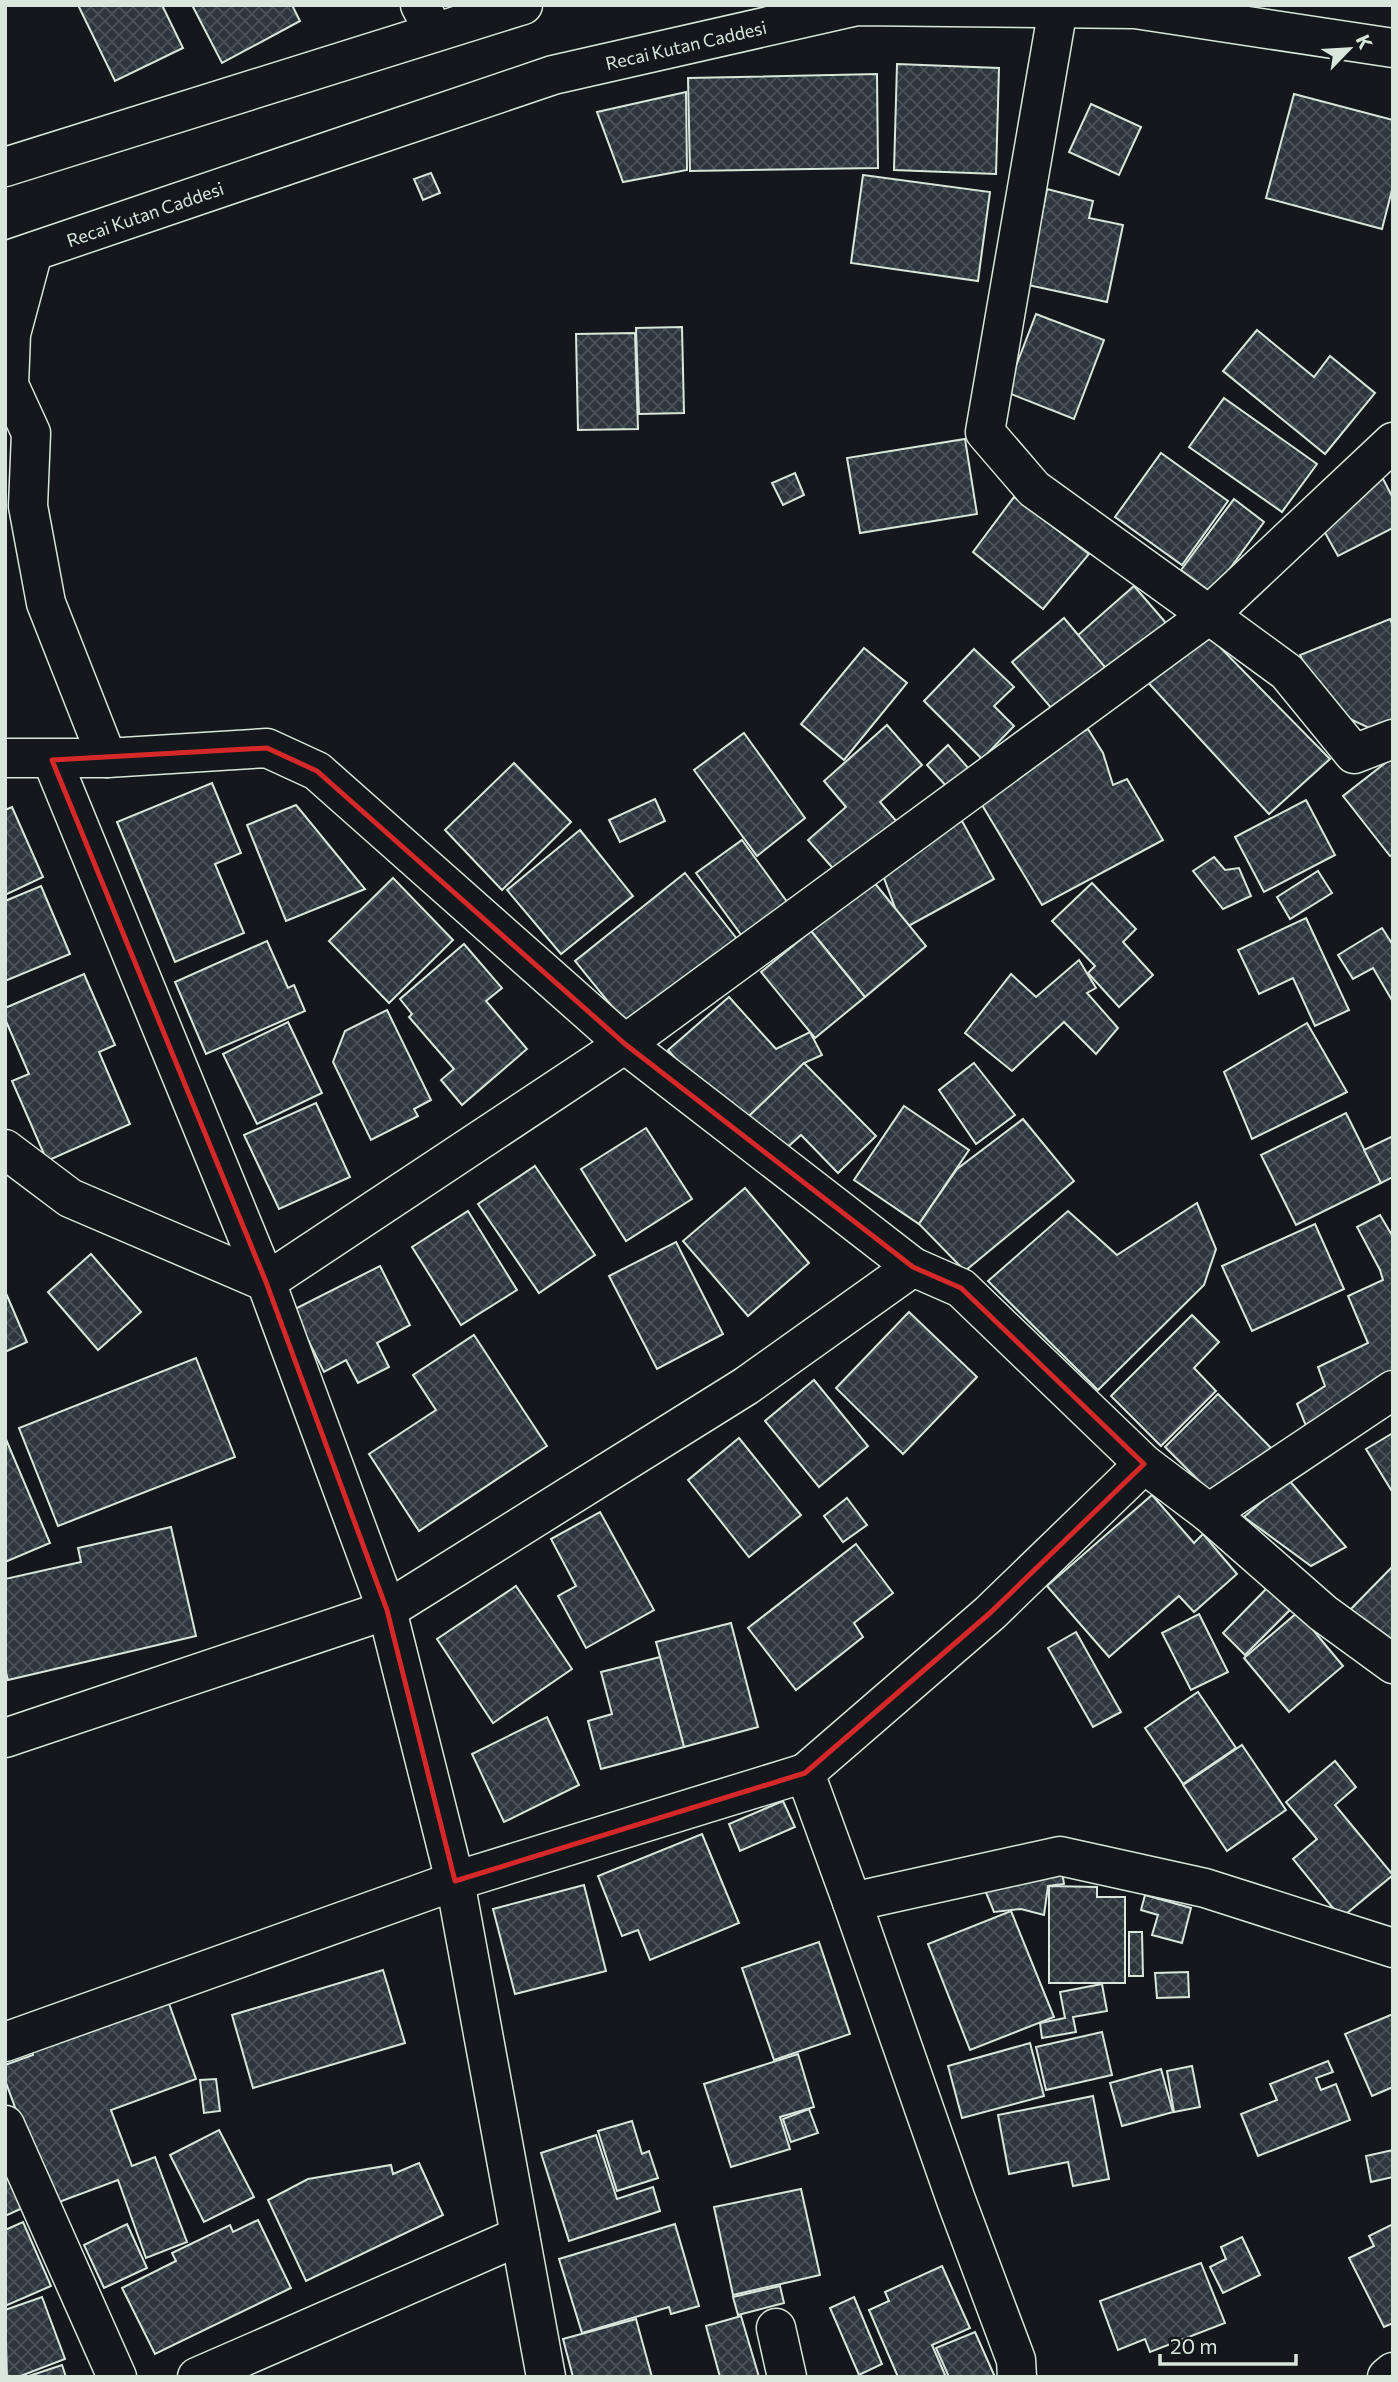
<svg xmlns="http://www.w3.org/2000/svg" width="1398" height="2382" font-family="Commissioner,sans-serif">
<style>
.building{fill:url(#building-cross-hatch);stroke:#d8e6dc;stroke-width:2}
.lines{fill:none;stroke-linecap:round;stroke-linejoin:round}
.street-casing{stroke:#d8e6dc;stroke-width:41}
.secondary-casing{stroke:#d8e6dc;stroke-width:41}
.street{stroke:#14181c;stroke-width:38}
.secondary{stroke:#14181c;stroke-width:38}
.marked{fill:none;stroke:#d62828;stroke-width:5;stroke-linejoin:round}
.labels{text-anchor:middle;dominant-baseline:central;stroke-width:5;stroke-linejoin:round;paint-order:stroke}
.street-label{font-size:18px;fill:#d8e6dc;stroke:#14181c}
</style>
<defs>
<pattern id="building-cross-hatch" width="8" height="8" patternUnits="userSpaceOnUse" patternTransform="scale(1.75)"><rect width="8" height="8" fill="#2c363c"/><path d="M0 0l8 8M0 8l8-8" fill="none" stroke="#4a5358"/></pattern>
</defs>
<rect width="100%" height="100%" fill="#14181c"/>
<!-- building -->
<g class="building">
<polygon points="78,5 162,5 183,48 115,81"/>
<polygon points="192,5 292,5 300,21 222,63"/>
<polygon points="897,64 999,68 996,174 894,170"/>
<polygon points="877,74 878,168 690,171 688,78"/>
<polygon points="686,92 687,170 623,182 597,112"/>
<polygon points="1294,94 1393,120 1393,186 1382,229 1266,198"/>
<polygon points="1091,104 1141,127 1119,175 1069,152"/>
<polygon points="431,173 440,193 423,200 414,179"/>
<polygon points="863,175 990,192 978,281 851,263"/>
<polygon points="1047,189 1093,201 1089,218 1123,225 1107,302 1028,285"/>
<polygon points="1036,314 1104,340 1074,419 1006,392"/>
<polygon points="682,327 684,413 639,414 636,328"/>
<polygon points="1257,330 1314,377 1330,356 1375,393 1325,454 1223,371"/>
<polygon points="635,333 638,429 578,430 576,334"/>
<polygon points="1224,398 1317,464 1282,512 1189,447"/>
<polygon points="965,439 977,514 860,533 847,458"/>
<polygon points="1161,453 1228,501 1182,565 1115,517"/>
<polygon points="795,473 804,495 783,505 772,483"/>
<polygon points="1382,477 1393,498 1393,528 1338,556 1314,513"/>
<polygon points="1014,497 1089,554 1043,609 973,552"/>
<polygon points="1234,499 1264,522 1212,593 1181,570"/>
<polygon points="1134,586 1166,623 1109,672 1077,636"/>
<polygon points="1064,618 1109,672 1059,717 1012,662"/>
<polygon points="1390,619 1393,626 1393,727 1380,733 1322,706 1300,655"/>
<polygon points="1202,629 1330,759 1269,814 1143,677"/>
<polygon points="864,648 907,683 844,760 801,724"/>
<polygon points="974,649 1014,687 994,706 1014,726 982,759 924,701"/>
<polygon points="887,725 922,765 880,802 897,822 838,874 808,840 846,807 824,781"/>
<polygon points="1088,729 1103,753 1113,785 1127,779 1163,840 1042,905 973,790"/>
<polygon points="744,733 805,818 757,856 694,770"/>
<polygon points="948,745 969,769 948,788 927,765"/>
<polygon points="1393,757 1393,854 1390,856 1343,796"/>
<polygon points="514,763 571,822 502,890 445,830"/>
<polygon points="212,783 241,853 215,864 244,933 175,962 117,822"/>
<polygon points="655,799 665,821 620,842 609,820"/>
<polygon points="1306,800 1335,855 1264,892 1235,837"/>
<polygon points="296,805 365,889 286,921 247,825"/>
<polygon points="12,807 43,877 5,895 5,810"/>
<polygon points="962,821 994,879 903,929 878,862"/>
<polygon points="580,830 633,896 561,954 507,890"/>
<polygon points="742,840 788,903 742,936 696,873"/>
<polygon points="1214,857 1225,870 1239,868 1251,896 1223,909 1193,871"/>
<polygon points="1318,871 1332,893 1290,919 1277,897"/>
<polygon points="685,873 737,939 627,1025 575,961"/>
<polygon points="393,878 453,940 389,1003 329,941"/>
<polygon points="873,881 926,946 865,997 811,931"/>
<polygon points="1092,883 1136,929 1123,942 1153,975 1119,1007 1088,973 1095,966 1052,921"/>
<polygon points="41,886 70,954 5,981 5,901"/>
<polygon points="1306,918 1349,1010 1315,1026 1293,978 1259,994 1238,950"/>
<polygon points="1382,928 1391,942 1393,941 1393,1002 1373,968 1353,979 1338,955"/>
<polygon points="811,931 865,997 815,1038 761,972"/>
<polygon points="267,941 288,988 294,985 305,1011 206,1054 175,982"/>
<polygon points="464,944 502,988 486,1001 527,1049 462,1105 441,1080 454,1069 409,1017 412,1014 400,999"/>
<polygon points="1079,960 1096,988 1087,993 1118,1028 1096,1054 1064,1022 1012,1071 965,1033 1011,974 1036,997"/>
<polygon points="84,974 115,1045 99,1052 130,1124 47,1161 12,1081 29,1074 5,1019 5,1008"/>
<polygon points="729,997 776,1049 810,1032 822,1055 804,1063 747,1118 734,1124 668,1050"/>
<polygon points="387,1010 431,1100 414,1109 418,1116 371,1140 333,1062 345,1031"/>
<polygon points="288,1022 322,1093 257,1124 223,1054"/>
<polygon points="1307,1023 1347,1092 1252,1139 1224,1072"/>
<polygon points="804,1063 876,1136 838,1173 801,1135 781,1153 747,1118"/>
<polygon points="974,1063 1015,1115 976,1144 939,1090"/>
<polygon points="316,1103 350,1177 279,1209 244,1135"/>
<polygon points="904,1106 969,1150 919,1224 854,1180"/>
<polygon points="1346,1113 1381,1183 1296,1225 1261,1155"/>
<polygon points="1023,1119 1074,1181 965,1271 919,1224 957,1169"/>
<polygon points="646,1128 692,1199 626,1241 581,1169"/>
<polygon points="1393,1136 1393,1177 1381,1183 1364,1150"/>
<polygon points="535,1166 595,1255 539,1293 478,1204"/>
<polygon points="745,1188 809,1263 748,1316 683,1241"/>
<polygon points="1197,1203 1216,1249 1204,1285 1098,1390 988,1281 1068,1211 1117,1255"/>
<polygon points="468,1211 517,1290 461,1325 412,1247"/>
<polygon points="1380,1215 1393,1237 1393,1381 1309,1433 1297,1404 1325,1386 1318,1367 1368,1343 1348,1296 1383,1280 1380,1270 1357,1227"/>
<polygon points="1315,1224 1344,1289 1252,1331 1222,1266"/>
<polygon points="676,1242 723,1334 657,1369 609,1276"/>
<polygon points="91,1254 141,1312 98,1350 48,1292"/>
<polygon points="380,1266 410,1325 377,1343 389,1367 358,1383 346,1360 324,1372 293,1310"/>
<polygon points="5,1291 27,1342 5,1352"/>
<polygon points="909,1312 977,1377 903,1454 836,1388"/>
<polygon points="1192,1315 1219,1342 1194,1368 1216,1391 1161,1446 1111,1396"/>
<polygon points="474,1335 547,1446 419,1531 369,1454 436,1410 413,1375"/>
<polygon points="196,1358 235,1457 58,1526 19,1428"/>
<polygon points="814,1380 868,1446 819,1487 765,1421"/>
<polygon points="1218,1394 1271,1448 1218,1500 1165,1447"/>
<polygon points="1393,1433 1393,1493 1366,1449"/>
<polygon points="5,1437 50,1543 5,1562"/>
<polygon points="739,1438 801,1515 749,1557 688,1480"/>
<polygon points="1288,1479 1346,1547 1311,1566 1244,1517"/>
<polygon points="1152,1495 1194,1543 1203,1534 1237,1574 1194,1612 1179,1596 1109,1657 1047,1586"/>
<polygon points="847,1498 867,1525 843,1542 824,1516"/>
<polygon points="600,1512 654,1610 586,1648 558,1596 576,1586 551,1539"/>
<polygon points="171,1527 196,1636 8,1680 5,1669 5,1579 81,1562 78,1548"/>
<polygon points="856,1544 893,1593 854,1623 863,1637 796,1690 748,1628"/>
<polygon points="1393,1566 1393,1646 1348,1612"/>
<polygon points="516,1586 572,1669 493,1723 437,1639"/>
<polygon points="1268,1587 1290,1610 1245,1655 1223,1633"/>
<polygon points="1298,1612 1343,1666 1289,1712 1244,1658"/>
<polygon points="1199,1614 1228,1672 1191,1690 1162,1633"/>
<polygon points="731,1623 758,1727 684,1747 656,1642"/>
<polygon points="1076,1632 1121,1712 1093,1727 1048,1648"/>
<polygon points="660,1657 684,1747 601,1769 588,1721 612,1714 601,1672"/>
<polygon points="1198,1692 1236,1748 1183,1784 1145,1728"/>
<polygon points="547,1717 579,1785 504,1822 472,1754"/>
<polygon points="1242,1745 1286,1810 1227,1851 1183,1785"/>
<polygon points="1335,1761 1356,1787 1335,1805 1393,1875 1341,1918 1293,1859 1317,1839 1286,1802"/>
<polygon points="783,1801 795,1827 740,1851 729,1824"/>
<polygon points="702,1834 739,1923 650,1960 638,1930 622,1936 598,1876"/>
<polygon points="1062,1871 1064,1884 1048,1886 1044,1915 1021,1909 994,1912 982,1883"/>
<polygon points="584,1885 606,1971 515,1994 493,1909"/>
<polygon points="1049,1886 1097,1887 1097,1897 1125,1897 1125,1983 1049,1983"/>
<polygon points="1145,1895 1191,1908 1182,1943 1152,1935 1158,1915 1141,1910"/>
<polygon points="1011,1911 1054,2017 970,2050 928,1944"/>
<polygon points="1129,1932 1142,1932 1143,1976 1129,1976"/>
<polygon points="819,1942 850,2034 774,2060 742,1968"/>
<polygon points="383,1970 405,2043 253,2088 232,2015"/>
<polygon points="1188,1972 1189,1997 1157,1998 1155,1973"/>
<polygon points="1102,1984 1107,2011 1073,2017 1076,2032 1042,2038 1040,2023 1065,2018 1060,1992"/>
<polygon points="167,1998 196,2079 111,2110 132,2166 155,2157 187,2242 146,2258 118,2180 51,2205 5,2080 5,2065 33,2055 30,2047"/>
<polygon points="1393,2014 1393,2087 1372,2096 1345,2034"/>
<polygon points="1102,2032 1112,2075 1046,2090 1036,2047"/>
<polygon points="1030,2043 1044,2096 962,2118 948,2066"/>
<polygon points="798,2054 814,2107 780,2117 790,2149 731,2167 704,2084"/>
<polygon points="1328,2061 1333,2072 1316,2078 1321,2090 1336,2084 1350,2120 1258,2156 1241,2114 1277,2100 1270,2084"/>
<polygon points="1192,2066 1200,2107 1174,2112 1167,2071"/>
<polygon points="1161,2069 1173,2112 1122,2126 1110,2083"/>
<polygon points="216,2079 220,2111 204,2113 200,2080"/>
<polygon points="1093,2096 1109,2179 1073,2186 1068,2162 1009,2174 998,2115"/>
<polygon points="809,2109 818,2133 791,2142 783,2119"/>
<polygon points="632,2121 642,2154 649,2151 658,2178 617,2191 598,2131"/>
<polygon points="219,2130 254,2197 204,2222 170,2155"/>
<polygon points="596,2135 617,2199 653,2187 660,2211 569,2241 541,2153"/>
<polygon points="1393,2150 1393,2177 1371,2182 1366,2156"/>
<polygon points="419,2163 443,2215 306,2281 268,2200 308,2179 391,2165 393,2174"/>
<polygon points="5,2164 25,2207 5,2216"/>
<polygon points="801,2189 820,2275 733,2295 714,2207"/>
<polygon points="258,2220 291,2288 155,2354 122,2288 176,2261 172,2253 230,2225 233,2232"/>
<polygon points="23,2222 51,2286 5,2306 5,2230"/>
<polygon points="127,2224 147,2268 104,2288 84,2245"/>
<polygon points="675,2224 699,2306 671,2314 669,2307 582,2333 559,2259"/>
<polygon points="1393,2224 1393,2323 1384,2327 1349,2258 1374,2246 1369,2236"/>
<polygon points="1242,2237 1260,2275 1223,2293 1210,2267 1226,2259 1221,2247"/>
<polygon points="1201,2263 1225,2323 1150,2352 1145,2339 1118,2350 1100,2301"/>
<polygon points="942,2266 970,2328 932,2345 946,2377 898,2377 869,2310 889,2301 885,2292"/>
<polygon points="780,2286 784,2303 738,2315 733,2297"/>
<polygon points="42,2297 65,2359 18,2377 7,2377 5,2310"/>
<polygon points="854,2297 882,2364 859,2375 830,2308"/>
<polygon points="741,2316 759,2377 720,2377 706,2326"/>
<polygon points="636,2319 652,2377 573,2377 563,2339"/>
<polygon points="975,2332 995,2377 949,2377 936,2348"/>
<polygon points="62,2365 66,2377 26,2377"/>
</g>
<g class="lines">
<!-- street casing -->
<g class="street-casing">
<g id="street">
<polyline points="420,5 434,32"/>
<polyline points="33,252 11,334 9,385 31,433 28,506 46,603 107,758"/>
<polyline points="1393,442 1209,615 1287,672 1354,754 1393,739"/>
<polyline points="5,758 107,758 267,748 317,771 625,1044 913,1267"/>
<polyline points="52,760 266,1282 625,1044 1209,615 1034,489 985,432 1058,8"/>
<polyline points="1209,1513 1393,1390"/>
<polyline points="5,1738 387,1610 746,1386 913,1267 961,1288 1144,1464 1209,1513 1323,1613 1393,1664"/>
<polyline points="805,1773 990,1613 1144,1464"/>
<polyline points="5,2042 455,1881 805,1773 852,1902"/>
<polyline points="5,2125 117,2377"/>
<polyline points="776,2328 787,2377"/>
<polyline points="197,2377 520,2236"/>
<polyline points="1017,2377 1016,2360 956,2200 852,1902 1060,1856 1205,1888 1393,1948"/>
</g>
</g>
<!-- secondary casing -->
<g class="secondary-casing">
<g id="secondary">
<polyline points="5,167 523,5"/>
<polyline points="5,261 553,75 857,6 1135,9 1393,48"/>
<polyline points="5,1149 70,1198 266,1282 387,1610 455,1881 546,2377"/>
<polyline points="1387,2377 1393,2372"/>
</g>
</g>
<!-- street -->
<use href="#street" class="street"/>
<!-- secondary -->
<use href="#secondary" class="secondary"/>
</g>
<!-- marked area -->
<path class="marked" d="M 267,748 L 317,771 L 625,1044 L 913,1267 L 961,1288 L 1144,1464 L 990,1613 L 805,1773 L 455,1881 L 387,1610 L 266,1282 L 52,760 Z"/>
<g class="labels">
<!-- street labels -->
<g class="street-label">
<text transform="translate(686 45) rotate(-13)">Recai Kutan Caddesi</text>
<text transform="translate(145 214) rotate(-19)">Recai Kutan Caddesi</text>
</g>
</g>
<!-- border -->
<rect width="1398" height="2382" fill="none" stroke="#d8e6dc" stroke-width="14"/>
<!-- north arrow -->
<g transform="translate(1349 49) rotate(65)" stroke="#14181c" stroke-width="5" paint-order="stroke">
<path d="M0-5L12 26L0 18L-12 26Z" fill="#d8e6dc"/>
<text y="-10" font-size="19" font-weight="bold" text-anchor="middle" fill="#d8e6dc">K</text>
</g>
<!-- scale -->
<path d="M1160 2354v10h136v-10" fill="none" stroke="#d8e6dc" stroke-width="3.5"/>
<text x="1170" y="2354" font-size="21" fill="#d8e6dc" stroke="#14181c" stroke-width="5" paint-order="stroke">20 m</text>
</svg>
